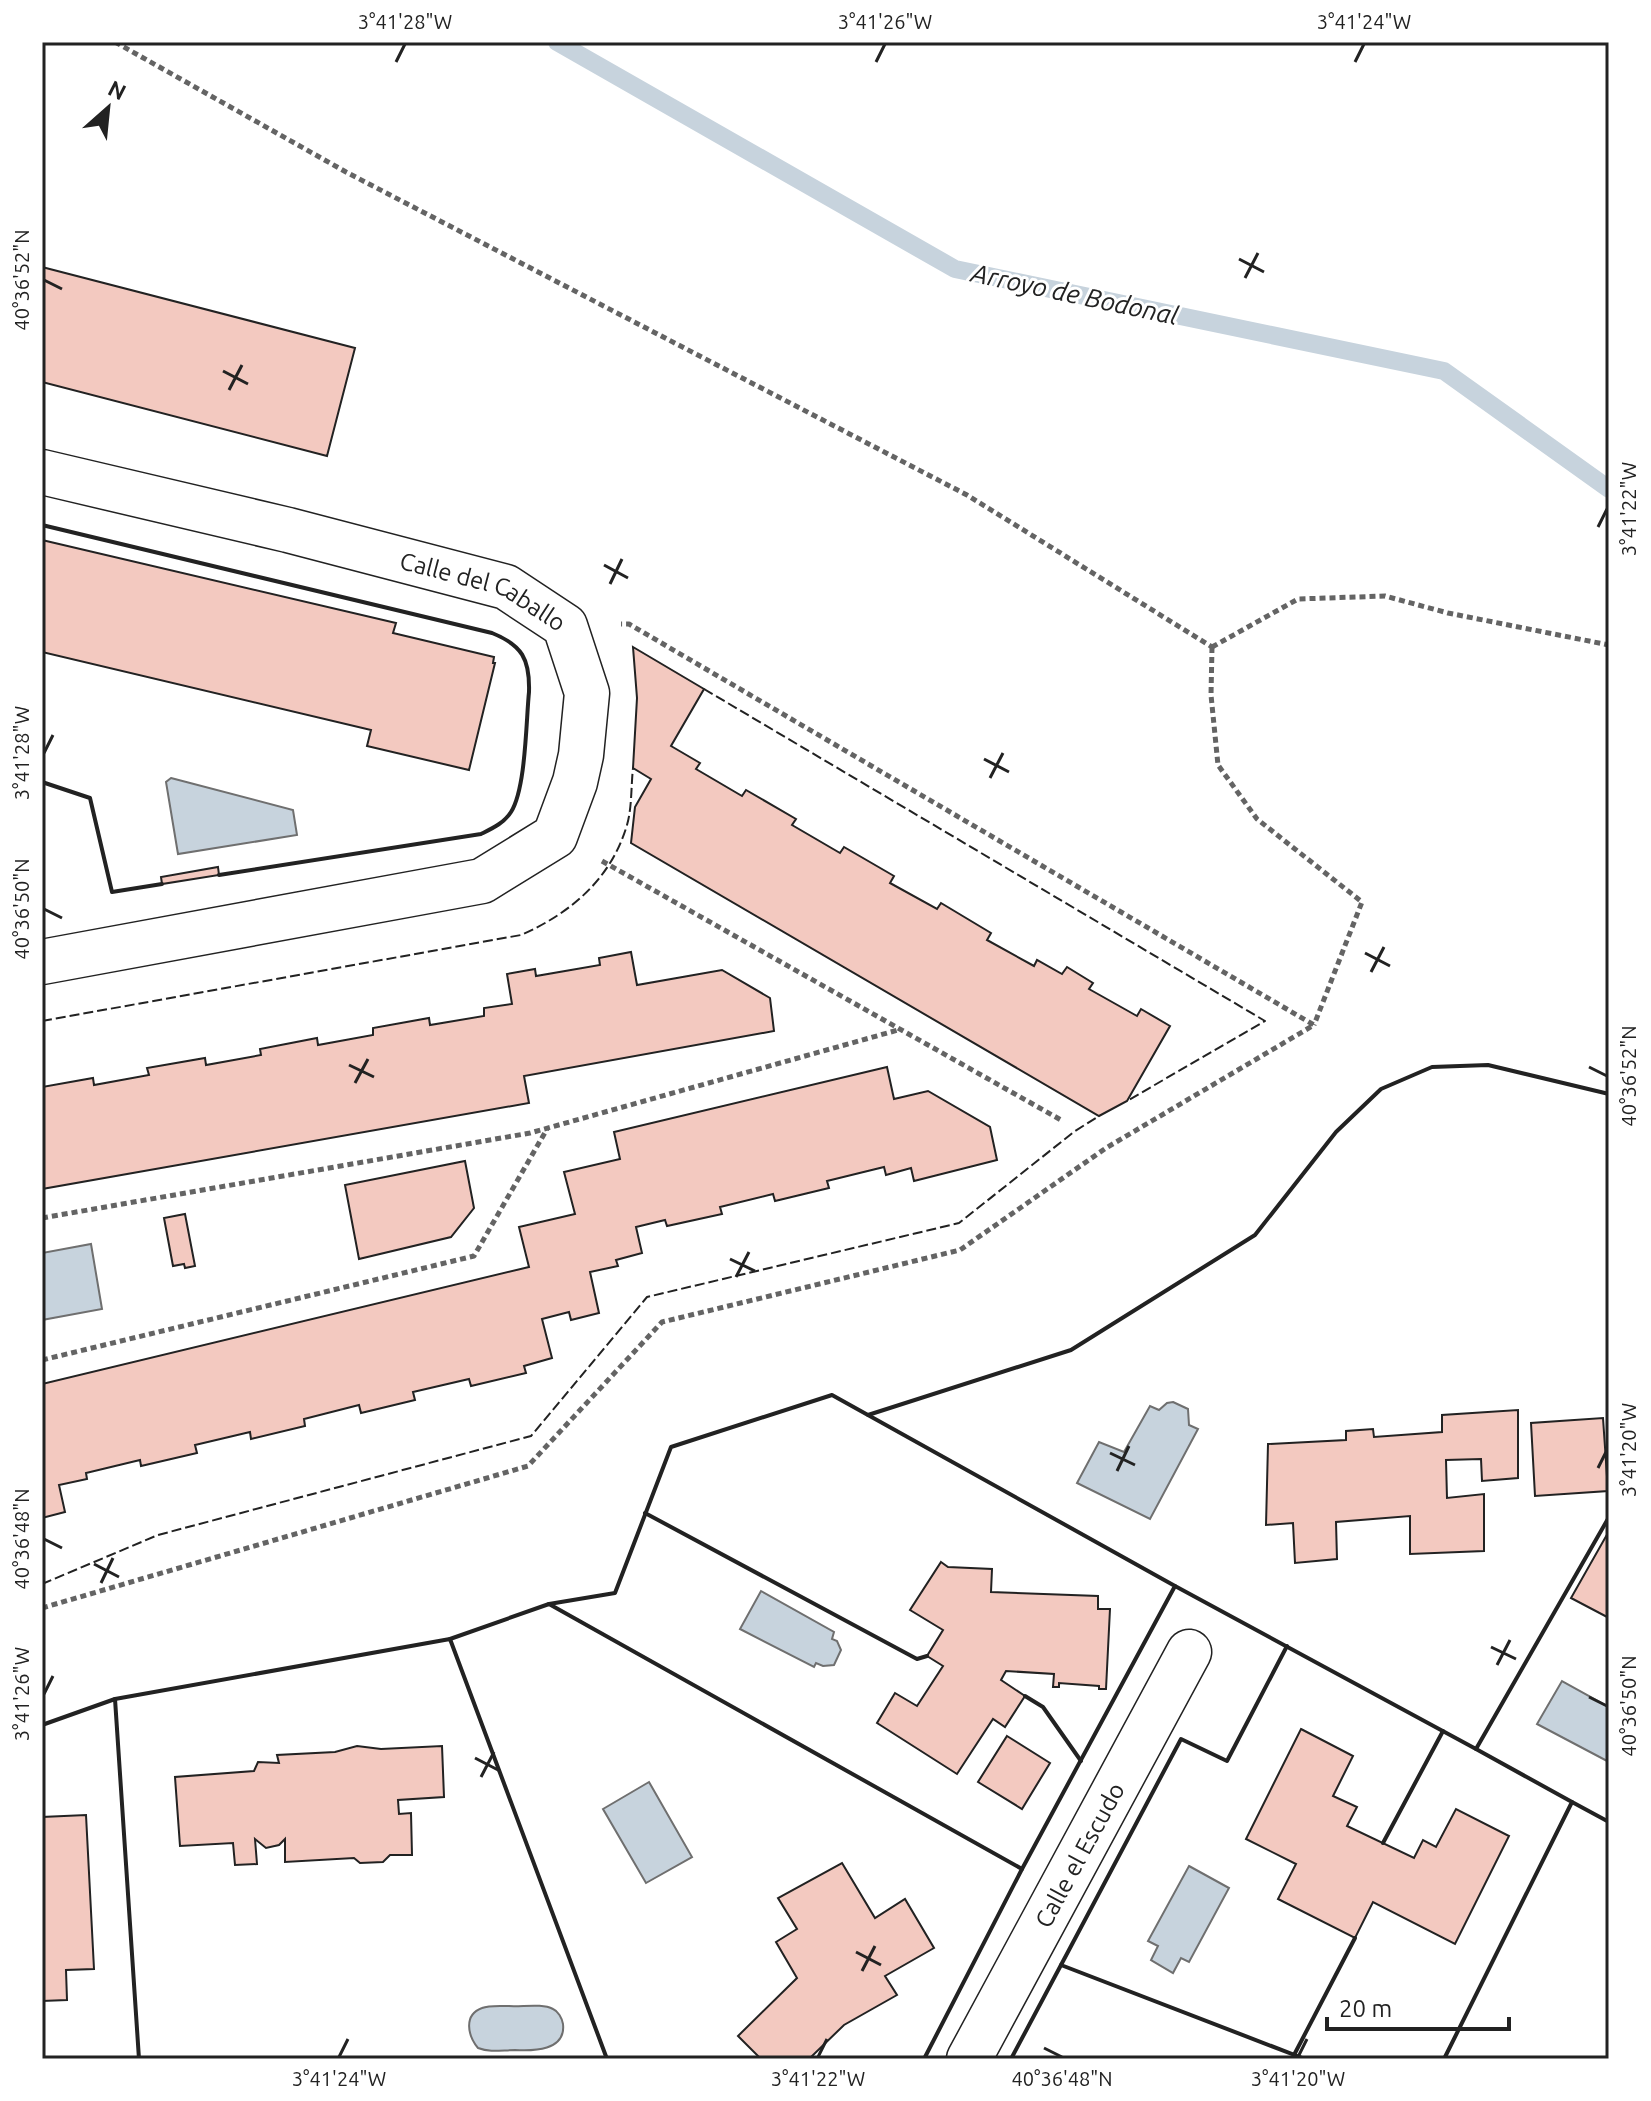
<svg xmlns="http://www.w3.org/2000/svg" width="1651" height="2101" font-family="Ubuntu,sans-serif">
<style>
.water{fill:#c7d3dd;stroke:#6f6f6f;stroke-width:2}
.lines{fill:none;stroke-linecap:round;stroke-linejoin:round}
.stream{stroke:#c7d3dd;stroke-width:18}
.building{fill:#f3c9c0;stroke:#222;stroke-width:2}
.minor-casing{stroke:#222;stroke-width:47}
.path{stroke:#646464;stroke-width:5;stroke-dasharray:6 4;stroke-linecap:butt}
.minor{stroke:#fff;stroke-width:44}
.fence{stroke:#222;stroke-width:2;stroke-dasharray:10 4;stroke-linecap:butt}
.wall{stroke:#222;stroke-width:4}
.ticks{fill:none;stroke:#222;stroke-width:3}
.labels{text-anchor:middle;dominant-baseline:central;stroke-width:6;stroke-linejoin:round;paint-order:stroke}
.street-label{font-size:24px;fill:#222;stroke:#fff}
.water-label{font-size:26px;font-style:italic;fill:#222;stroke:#fff}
.neatline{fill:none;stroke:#222;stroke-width:3}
.ticks-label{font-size:20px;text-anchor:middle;fill:#222}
</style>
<rect width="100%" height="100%" fill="#fff"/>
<!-- water -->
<g class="water">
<polygon points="171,778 293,810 297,835 178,854 166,782"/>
<polygon points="91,1244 102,1309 42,1320 42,1253"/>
<polygon points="1173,1402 1188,1409 1189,1425 1198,1429 1150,1519 1077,1483 1099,1442 1124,1452 1150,1406 1159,1410 1167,1403"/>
<polygon points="761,1591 834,1632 832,1639 837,1641 841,1650 834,1665 823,1666 816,1663 814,1667 740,1629"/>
<polygon points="1562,1681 1609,1707 1609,1762 1537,1724"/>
<polygon points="649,1782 692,1857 646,1883 603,1809"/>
<polygon points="1189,1866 1229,1888 1189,1962 1181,1958 1173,1973 1151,1960 1158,1946 1148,1941"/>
<path d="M 509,2006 C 522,2007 542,2003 553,2009 C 558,2011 562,2018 563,2024 C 566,2051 533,2051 515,2050 C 502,2050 491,2053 478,2048 C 468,2036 463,2015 482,2008 C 489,2005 501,2006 509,2006 Z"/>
</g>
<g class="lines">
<!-- stream -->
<polyline class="stream" points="557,42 955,269 1444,371 1609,489"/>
</g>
<!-- building -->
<g class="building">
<polygon points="42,267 355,348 327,456 42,382"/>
<polygon points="42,540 396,623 393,633 494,657 493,663 495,663 469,770 367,746 371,730 42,652"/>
<polygon points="633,647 704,689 671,746 700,763 696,769 742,796 746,790 796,819 792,825 840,853 844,847 894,876 890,883 937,909 941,903 991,933 987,940 1034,966 1037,960 1062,974 1067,967 1093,983 1089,989 1137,1016 1141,1009 1170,1026 1127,1101 1099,1116 631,843 635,807 651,779 633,768 637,698"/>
<polygon points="218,867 219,875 162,884 161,877"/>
<polygon points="631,952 637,985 722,970 770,998 774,1031 524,1076 529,1103 42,1189 42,1087 93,1078 94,1085 149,1075 147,1068 205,1058 206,1065 261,1055 260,1049 317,1038 318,1045 373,1035 373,1028 429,1018 430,1025 484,1016 484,1008 512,1004 507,974 535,969 536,976 600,965 599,958"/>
<polygon points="887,1067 894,1099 928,1091 990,1127 997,1160 914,1181 911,1168 886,1175 884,1167 827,1181 829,1188 775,1201 773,1194 720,1207 722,1214 667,1226 665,1220 636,1227 642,1253 616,1260 618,1266 590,1272 599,1313 571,1320 569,1312 542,1319 552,1358 524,1366 526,1373 471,1386 469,1379 413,1392 415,1400 361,1413 359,1405 304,1419 305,1426 251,1439 250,1432 195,1445 197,1453 141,1466 140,1460 86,1473 87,1479 59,1485 65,1512 42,1518 42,1384 529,1267 519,1227 575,1214 564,1172 620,1159 614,1132"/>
<polygon points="465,1161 474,1208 451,1237 359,1259 345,1185"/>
<polygon points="185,1214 195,1266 185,1268 184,1264 173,1266 164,1218"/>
<polygon points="1518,1410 1518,1478 1482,1481 1481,1459 1446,1460 1447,1498 1484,1494 1484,1551 1410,1554 1410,1516 1336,1522 1337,1559 1295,1563 1293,1523 1266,1525 1268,1444 1346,1440 1346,1431 1373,1429 1374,1437 1442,1432 1442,1415"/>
<polygon points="1603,1418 1608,1491 1535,1496 1531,1423"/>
<polygon points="1609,1531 1609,1618 1571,1598"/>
<polygon points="941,1562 948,1567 992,1569 991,1592 1098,1596 1098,1609 1110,1609 1106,1689 1099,1689 1099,1686 1059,1683 1059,1687 1053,1687 1054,1674 1006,1671 1001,1680 1025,1696 1005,1727 993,1719 957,1774 877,1723 895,1693 917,1706 943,1666 927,1656 943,1630 910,1610"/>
<polygon points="1301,1729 1353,1756 1333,1796 1357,1807 1347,1826 1414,1858 1423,1840 1436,1847 1456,1809 1509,1836 1455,1944 1373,1902 1355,1938 1278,1899 1296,1864 1246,1839"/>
<polygon points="1007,1736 1050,1763 1022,1809 978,1782"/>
<polygon points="357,1746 381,1749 442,1746 444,1797 398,1800 399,1814 411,1813 412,1855 390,1855 383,1862 360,1863 354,1858 285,1862 285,1839 279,1845 266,1848 255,1839 257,1864 235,1865 233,1843 180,1846 175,1777 254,1771 258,1762 279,1763 277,1755 335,1752"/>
<polygon points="86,1815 94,1969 66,1970 67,2000 42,2001 42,1817"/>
<polygon points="842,1863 875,1918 905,1899 934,1948 885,1976 897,1995 844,2025 809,2059 761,2059 738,2036 797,1978 776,1942 797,1929 778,1898"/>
</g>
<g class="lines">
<!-- minor casing -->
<g class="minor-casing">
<g id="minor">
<path id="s1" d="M 42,472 L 288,530 L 506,587 L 565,626 L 587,693 L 581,755 L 575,782 L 555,836 L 482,881 L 42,962"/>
<path id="s2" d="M 969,2059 L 1189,1652"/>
</g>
</g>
<!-- path -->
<g class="path">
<polyline points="115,42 346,172 967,495 1212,647"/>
<polyline points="1212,647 1211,695 1218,765 1257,819 1362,902 1314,1025"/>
<polyline points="1212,647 1298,599 1385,596 1448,613 1609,645"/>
<polyline points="602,861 1061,1120"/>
<polyline points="42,1218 530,1133 898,1030"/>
<polyline points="42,1360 474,1256 547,1129"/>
<polyline points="42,1608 528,1466 662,1322 960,1250 1106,1148 1314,1025 629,624 621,624"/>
</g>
<!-- minor -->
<use href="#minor" class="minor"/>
<!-- fence -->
<g class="fence">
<polyline points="704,689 1265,1021 1127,1101"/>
<path d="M 42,1021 L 521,935 C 571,913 611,879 627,825 C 632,808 631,786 633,768"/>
<polyline points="42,1584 158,1535 531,1436 647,1297 959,1223 1075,1131 1099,1116"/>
</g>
<!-- wall -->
<g class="wall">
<path d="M 42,525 L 492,633 C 522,645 530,659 529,692 C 526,721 526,788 511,812 C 504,823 493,828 481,834 L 219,875"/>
<polyline points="42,782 90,798 112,892 162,884"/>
<polyline points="868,1415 1071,1350 1255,1235 1336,1132 1381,1089 1432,1067 1488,1065 1609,1094"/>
<polyline points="645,1513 917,1659 927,1656"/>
<polyline points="1175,1586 1476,1749 1609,1517"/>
<polyline points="549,1604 615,1593 671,1447 832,1395 1175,1586 1022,1869"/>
<polyline points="450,1639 549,1604 1022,1869 924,2059"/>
<polyline points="1287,1646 1227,1761 1181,1739 1061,1965 1305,2059"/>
<polyline points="1025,1696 1043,1707 1081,1761"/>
<polyline points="115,1699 450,1639 607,2059"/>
<polyline points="42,1725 115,1699 139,2059"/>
<polyline points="1572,1802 1609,1822"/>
<polyline points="1383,1843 1443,1731"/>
<polyline points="1294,2055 1355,1938"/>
<polyline points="1011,2059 1061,1965"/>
<polyline points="1444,2059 1572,1802 1476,1749"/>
</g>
</g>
<!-- ticks -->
<path class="ticks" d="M 396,62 L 405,44M 876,62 L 885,44M 1355,62 L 1364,44M 1239,259 L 1264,272M 1245,278 L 1258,253M 44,280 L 62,289M 223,371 L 248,384M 229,390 L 242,365M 1598,527 L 1607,509M 604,565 L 628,578M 610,584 L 622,559M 44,753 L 53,735M 984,759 L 1009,772M 990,778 L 1003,753M 44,909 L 62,918M 1365,953 L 1390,966M 1371,972 L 1384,947M 349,1065 L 374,1077M 1589,1067 L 1607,1076M 355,1083 L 368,1059M 730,1259 L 755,1271M 736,1277 L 749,1252M 1110,1453 L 1135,1465M 1598,1468 L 1607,1450M 1117,1471 L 1129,1446M 44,1539 L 62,1548M 94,1564 L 119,1577M 101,1583 L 113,1558M 1491,1647 L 1516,1659M 1497,1665 L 1510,1640M 44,1694 L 53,1676M 1589,1697 L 1607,1706M 475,1758 L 500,1771M 481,1777 L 494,1752M 856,1952 L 881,1965M 862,1971 L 875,1946M 1044,2048 L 1062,2057M 339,2057 L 348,2039M 818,2057 L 827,2039M 1298,2057 L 1307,2039"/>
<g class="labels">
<!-- street labels -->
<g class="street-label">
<text stroke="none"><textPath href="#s1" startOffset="458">Calle del Caballo</textPath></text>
<text stroke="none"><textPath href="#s2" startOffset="232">Calle el Escudo</textPath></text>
</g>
<!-- water labels -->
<g class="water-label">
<text transform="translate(1075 294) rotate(12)">Arroyo de Bodonal</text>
</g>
</g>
<!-- border -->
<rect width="1651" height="2101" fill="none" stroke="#ffffff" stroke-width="88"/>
<!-- north arrow -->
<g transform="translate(108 108) rotate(27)" stroke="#ffffff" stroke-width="6" paint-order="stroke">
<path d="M0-6L14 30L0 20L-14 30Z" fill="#222222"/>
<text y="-12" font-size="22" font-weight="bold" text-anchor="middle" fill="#222222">N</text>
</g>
<!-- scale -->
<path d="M1327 2017v12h182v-12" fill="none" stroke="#222222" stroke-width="4"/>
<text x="1339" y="2017" font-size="24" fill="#222222" stroke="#ffffff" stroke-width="6" paint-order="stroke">20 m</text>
<rect x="44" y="44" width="1563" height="2013" class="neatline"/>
<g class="ticks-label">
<text x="405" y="29">3°41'28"W</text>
<text x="885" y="29">3°41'26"W</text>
<text x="1364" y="29">3°41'24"W</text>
<text transform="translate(22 280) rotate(-90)" y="7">40°36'52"N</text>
<text transform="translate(1629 509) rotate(-90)" y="7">3°41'22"W</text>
<text transform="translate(22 753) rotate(-90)" y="7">3°41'28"W</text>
<text transform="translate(22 909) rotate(-90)" y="7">40°36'50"N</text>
<text transform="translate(1629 1076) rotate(-90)" y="7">40°36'52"N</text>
<text transform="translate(1629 1450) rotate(-90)" y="7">3°41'20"W</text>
<text transform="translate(22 1539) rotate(-90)" y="7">40°36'48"N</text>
<text transform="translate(22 1694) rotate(-90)" y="7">3°41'26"W</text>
<text transform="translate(1629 1706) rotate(-90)" y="7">40°36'50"N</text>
<text x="339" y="2086">3°41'24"W</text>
<text x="818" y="2086">3°41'22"W</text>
<text x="1062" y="2086">40°36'48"N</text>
<text x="1298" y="2086">3°41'20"W</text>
</g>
</svg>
